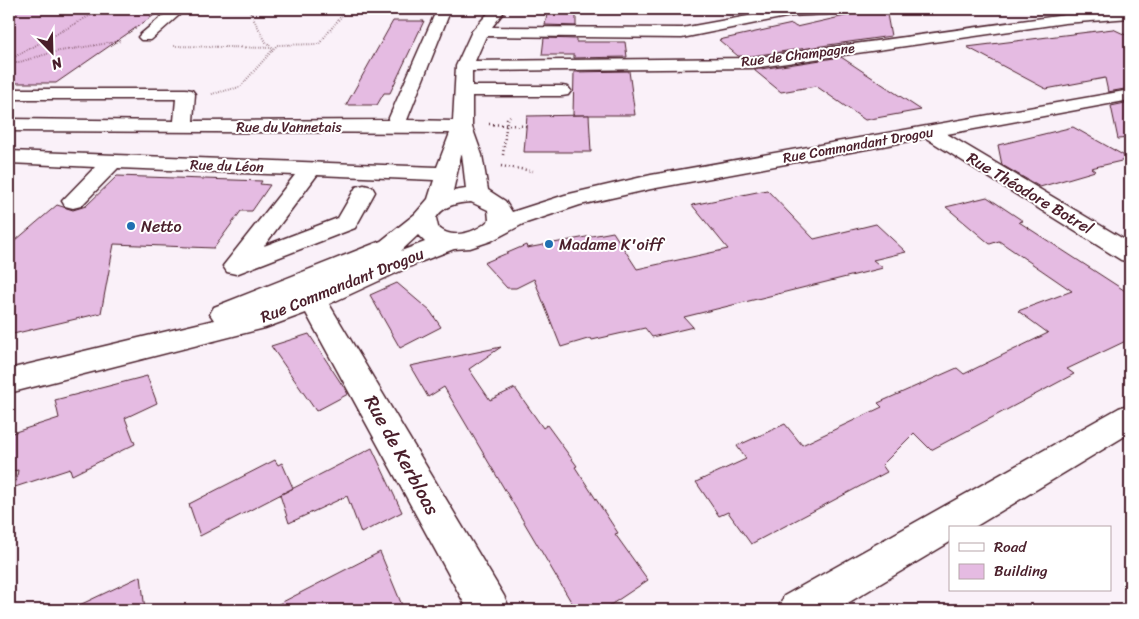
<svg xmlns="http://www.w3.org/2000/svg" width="1139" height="619" font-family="Sriracha,sans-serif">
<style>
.building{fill:#e5bbe2;stroke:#4a1f2b}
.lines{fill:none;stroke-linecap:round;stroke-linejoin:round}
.minor-casing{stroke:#4a1f2b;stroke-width:3}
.path-far1{stroke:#4a1f2b;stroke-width:2;stroke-dasharray:0.5 2;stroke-linecap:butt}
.path{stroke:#4a1f2b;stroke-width:2.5;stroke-dasharray:1 3;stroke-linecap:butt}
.minor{fill:#fff;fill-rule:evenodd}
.poi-dot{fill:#1f6fb2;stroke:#fff;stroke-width:2}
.labels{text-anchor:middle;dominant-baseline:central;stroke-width:4;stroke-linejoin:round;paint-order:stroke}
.far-street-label{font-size:14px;fill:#4a1f2b;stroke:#fff}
.street-label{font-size:16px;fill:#4a1f2b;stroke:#fff}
.poi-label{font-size:16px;fill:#4a1f2b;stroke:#fff;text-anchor:start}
.near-street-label{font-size:19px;fill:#4a1f2b;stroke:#fff}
</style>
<rect width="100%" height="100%" fill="#faf1f9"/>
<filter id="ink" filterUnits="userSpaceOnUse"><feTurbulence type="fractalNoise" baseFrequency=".02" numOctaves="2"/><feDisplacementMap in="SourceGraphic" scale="10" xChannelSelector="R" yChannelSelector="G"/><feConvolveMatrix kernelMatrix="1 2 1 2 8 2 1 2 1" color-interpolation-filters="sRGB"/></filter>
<g filter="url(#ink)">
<!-- building -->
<g class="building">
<polygon points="23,9 163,9 56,83 9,83 9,15"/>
<polygon points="548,9 576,9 576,26 545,25"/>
<polygon points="876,9 886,9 891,36 752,56 738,56 719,40 792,24 796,27"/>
<polygon points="393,21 424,21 390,93 384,93 377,105 346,105"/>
<polygon points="1113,29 1130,37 1130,88 1108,92 1105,78 1046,89 967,47"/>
<polygon points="544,38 576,39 576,42 625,42 627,57 574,58 574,55 542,55"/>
<polygon points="841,57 921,110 865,120 816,86 781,92 754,70"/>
<polygon points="629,71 635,115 573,115 574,72"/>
<polygon points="1130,102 1130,138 1118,139 1111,106"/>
<polygon points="589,115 591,152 524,152 527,116"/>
<polygon points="1073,127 1130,159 1091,168 1095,171 1040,187 1002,165 998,145"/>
<polygon points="117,176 262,181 260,184 270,185 252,211 241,211 214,248 114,244 101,313 9,335 9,246 57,205 73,210 86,206"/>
<polygon points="767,190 814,239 876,224 906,252 873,260 883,268 684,317 693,327 652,337 645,328 592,340 591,338 561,347 534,279 516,288 507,288 484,263 526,245 527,248 613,232 637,269 728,249 692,205"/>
<polygon points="987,197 1023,221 1019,222 1130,294 1130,339 1067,369 1074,374 931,450 914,433 882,465 887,472 751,544 728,512 719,516 696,482 746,459 737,446 785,424 802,445 882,407 878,403 957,368 964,374 1048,333 1018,311 1072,291 999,241 990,244 946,207"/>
<polygon points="397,283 430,311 441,327 400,348 370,295"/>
<polygon points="309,334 348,394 316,411 271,346"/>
<polygon points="501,347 469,369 490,400 515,388 543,428 547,425 577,466 575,467 618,533 615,534 648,580 603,610 576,610 444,387 428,397 410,366"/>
<polygon points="147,376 157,403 125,418 135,444 72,475 70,469 15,487 18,470 9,472 9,434 59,418 55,400"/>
<polygon points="372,448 402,512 361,533 347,496 289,523 280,495"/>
<polygon points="275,460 278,465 282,463 293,488 200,536 189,504"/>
<polygon points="380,552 404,610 267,610"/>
<polygon points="141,576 145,610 69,610"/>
</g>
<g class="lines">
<!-- minor casing -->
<g class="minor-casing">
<g id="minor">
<polygon points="171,9 186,9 151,40 141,40 138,37 141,34"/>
<path d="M 437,9 L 451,9 L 407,120 L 453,121 L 456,66 L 472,31 L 492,9 L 506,9 L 492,27 L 682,28 L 786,9 L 834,10 L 832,13 L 827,14 L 791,16 L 682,38 L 486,36 L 475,61 L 752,58 L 1065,15 L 1130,10 L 1130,18 L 1065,23 L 752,68 L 472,71 L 472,86 L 562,86 L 568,87 L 571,91 L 568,95 L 562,96 L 472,96 L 472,127 L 482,155 L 488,190 L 505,201 L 512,212 L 565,195 L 651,175 L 1130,90 L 1130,100 L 947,134 L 1130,243 L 1130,262 L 1121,260 L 926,138 L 651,189 L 580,205 L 523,224 L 491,241 L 470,248 L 454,249 L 420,262 L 329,304 L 504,596 L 510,610 L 468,610 L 306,313 L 265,328 L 9,393 L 9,369 L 214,320 L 210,314 L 214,307 L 381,241 L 415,214 L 428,199 L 434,180 L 317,175 L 264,246 L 338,218 L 356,187 L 364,185 L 372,187 L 375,192 L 355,228 L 236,274 L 227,272 L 223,266 L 295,175 L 118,168 L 81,206 L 73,208 L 65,206 L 62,201 L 95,167 L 9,163 L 9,151 L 437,167 L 450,133 L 9,131 L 9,119 L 174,121 L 176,99 L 9,99 L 9,89 L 186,89 L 192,90 L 195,94 L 193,121 L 388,120 ZM 462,154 L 466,189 L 453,191 L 461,155 ZM 471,202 L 488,210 L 489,220 C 477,232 452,241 438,227 L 436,218 C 444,205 457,203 471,202 ZM 418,235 L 425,242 L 401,251 Z"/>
<polygon points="1130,404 1130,433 973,528 950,528 950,542 836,610 778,610 784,596 1119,408"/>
</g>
</g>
<!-- path-far1 -->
<g class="path-far1">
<polyline points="248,9 266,42 273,48"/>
<polyline points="174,46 273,48"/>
<polyline points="9,60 102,9"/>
<polyline points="9,65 54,52 121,41"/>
<polyline points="212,94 240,87 277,45 319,44 347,9"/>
</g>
<!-- path -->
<g class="path">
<polyline points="489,124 526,126"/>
<polyline points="503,155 507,119 510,116"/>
<polyline points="501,166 533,171"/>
</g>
<!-- minor -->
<use href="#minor" class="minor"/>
</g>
</g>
<!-- markers -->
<g class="poi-dot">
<circle cx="131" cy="226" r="5"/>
<circle cx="549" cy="244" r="5"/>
</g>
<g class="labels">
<!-- far-street labels -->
<g class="far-street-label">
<text transform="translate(798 55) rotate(-7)">Rue de Champagne</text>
<text x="289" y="127">Rue du Vannetais</text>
<text transform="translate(858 145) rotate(-10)">Rue Commandant Drogou</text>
<text transform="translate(227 166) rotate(2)">Rue du Léon</text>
</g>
<!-- street labels -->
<g class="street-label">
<text transform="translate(1030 193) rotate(31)">Rue Théodore Botrel</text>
<text transform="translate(342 285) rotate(-22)">Rue Commandant Drogou</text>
</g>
<!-- poi labels -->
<g class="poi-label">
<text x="141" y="226">Netto</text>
<text x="559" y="244">Madame K'oiff</text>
</g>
<!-- near-street labels -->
<g class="near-street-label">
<text transform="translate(402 455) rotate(61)">Rue de Kerbloas</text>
</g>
</g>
<!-- margin -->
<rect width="1139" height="619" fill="none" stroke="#fff" stroke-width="30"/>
<rect x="15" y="15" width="1109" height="589" fill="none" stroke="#4a1f2b" stroke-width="2" filter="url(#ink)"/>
<!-- legend -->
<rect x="949" y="526" width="162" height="65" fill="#ffffff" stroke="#b7a5aa"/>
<rect x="959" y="543" width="25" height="8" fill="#ffffff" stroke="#b7a5aa"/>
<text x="994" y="552" font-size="15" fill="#4a1f2b">Road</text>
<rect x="959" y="564" width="25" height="15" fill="#e5bbe2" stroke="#b7a5aa"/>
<text x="994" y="576" font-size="15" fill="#4a1f2b">Building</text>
<!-- north arrow -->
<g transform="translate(52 52) rotate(157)" stroke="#ffffff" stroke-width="4" paint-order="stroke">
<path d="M0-4L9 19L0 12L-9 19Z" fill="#4a1f2b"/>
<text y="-8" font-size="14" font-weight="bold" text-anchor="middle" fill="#4a1f2b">N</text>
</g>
</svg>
